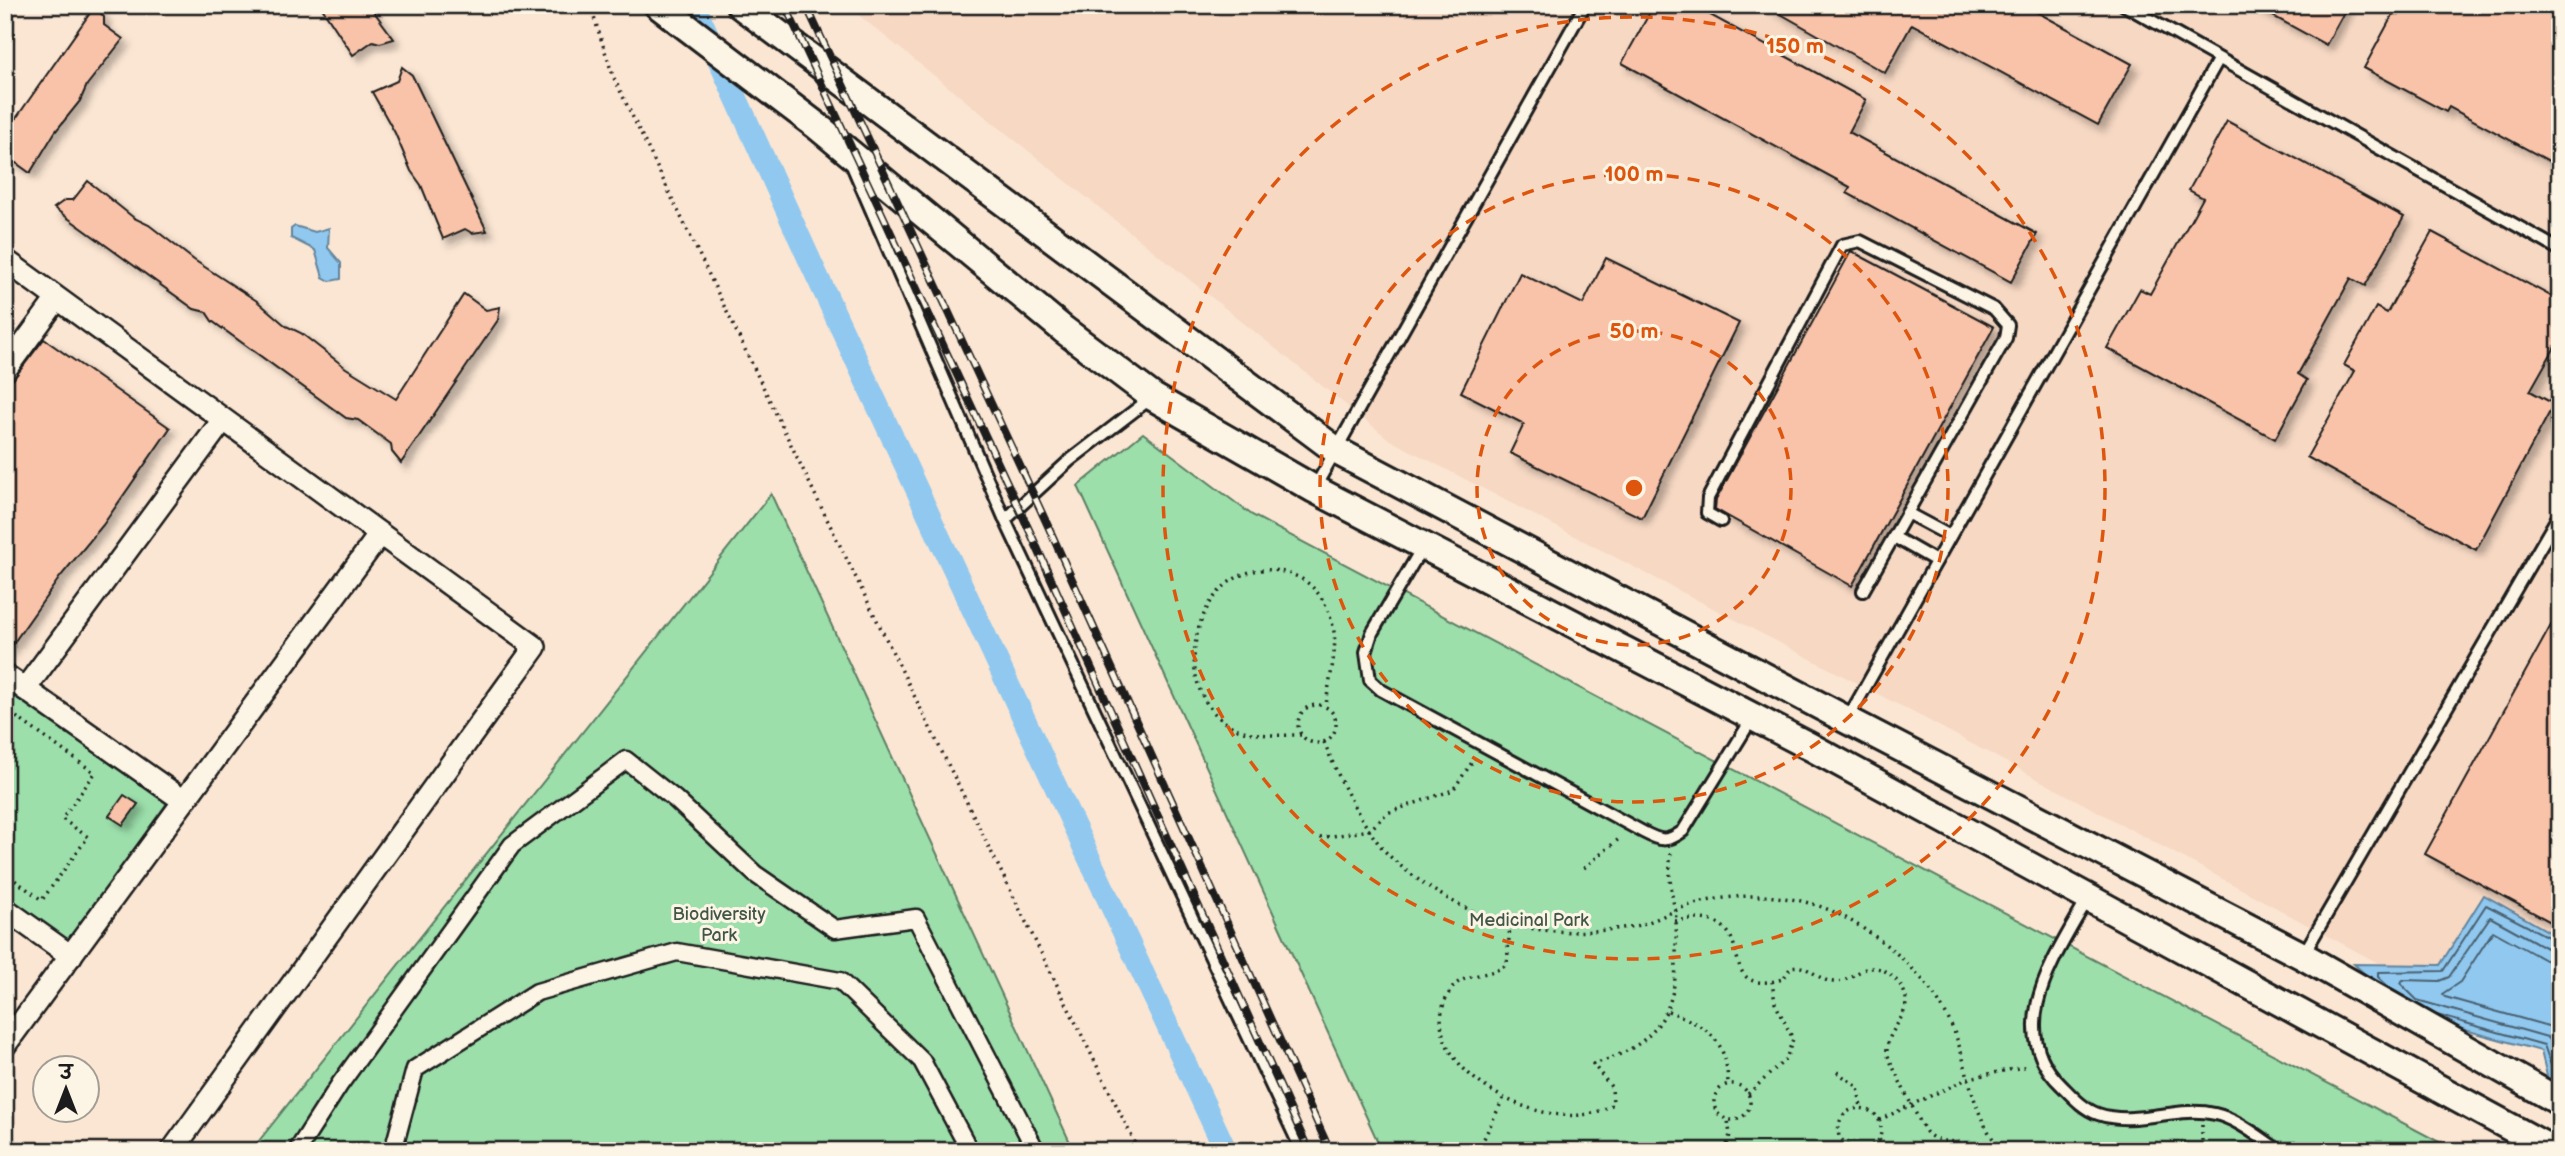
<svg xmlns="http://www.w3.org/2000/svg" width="2565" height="1156" font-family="'Balsamiq Sans','Playpen Sans Deva',sans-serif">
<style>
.built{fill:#f6d8c3}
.green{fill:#9cdfab;stroke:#5c7e64;stroke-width:2}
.water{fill:#90c8ef;stroke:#62839b;stroke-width:2}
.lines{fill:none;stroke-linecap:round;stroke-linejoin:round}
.shore{stroke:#4a6170;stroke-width:2}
.canal{stroke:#90c8ef;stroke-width:23}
.building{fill:#f8c3a9;stroke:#1c1c1c;stroke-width:2;filter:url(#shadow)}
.service-casing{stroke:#1c1c1c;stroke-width:16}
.pedestrian-casing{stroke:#1c1c1c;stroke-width:21}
.minor-casing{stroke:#1c1c1c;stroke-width:26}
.tertiary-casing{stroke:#1c1c1c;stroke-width:32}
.path{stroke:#1c1c1c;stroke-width:3.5;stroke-dasharray:2 5;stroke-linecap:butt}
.service{stroke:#fcf5e5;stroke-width:10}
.pedestrian{stroke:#fcf5e5;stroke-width:16}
.minor{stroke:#fcf5e5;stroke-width:21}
.tertiary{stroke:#fcf5e5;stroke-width:26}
.rail-casing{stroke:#1c1c1c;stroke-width:8}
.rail{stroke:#fcf5e5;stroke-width:5;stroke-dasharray:16;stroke-linecap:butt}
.ring{fill:none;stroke:#de560d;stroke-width:3.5;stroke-dasharray:12 9}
.labels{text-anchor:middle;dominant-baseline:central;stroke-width:6;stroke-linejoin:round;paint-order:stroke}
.park-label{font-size:18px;fill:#425647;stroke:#fcf5e5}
.centre{fill:#de560d;stroke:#fcf5e5;stroke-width:3.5}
.ring-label{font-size:21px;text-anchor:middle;font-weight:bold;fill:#de560d;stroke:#fcf5e5;stroke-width:6;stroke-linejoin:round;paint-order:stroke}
</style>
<defs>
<filter id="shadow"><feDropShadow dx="6" dy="6" stdDeviation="3.5" flood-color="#0004"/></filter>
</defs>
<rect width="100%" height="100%" fill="#fbe6d3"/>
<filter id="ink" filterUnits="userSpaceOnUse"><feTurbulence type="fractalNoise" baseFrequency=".0143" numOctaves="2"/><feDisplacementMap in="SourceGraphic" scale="14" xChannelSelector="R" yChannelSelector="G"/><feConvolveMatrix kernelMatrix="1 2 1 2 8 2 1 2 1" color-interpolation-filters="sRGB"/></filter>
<g filter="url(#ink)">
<!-- built -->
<polygon class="built" points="846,5 2560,5 2560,1061 1926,719 1390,440"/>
<!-- green -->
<g class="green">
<polygon points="1143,433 1252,515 2456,1151 1382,1151 1078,486"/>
<polygon points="771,494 1074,1151 251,1151"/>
<polygon points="5,685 169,800 69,941 5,897"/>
</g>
<!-- water -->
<g class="water">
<polygon points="295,226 315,232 329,228 328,248 341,263 341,279 330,281 323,277 315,250 291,238 291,229"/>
<polygon points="2484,895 2560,938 2560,1085 2548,1080 2541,1051 2408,1014 2354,964 2440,965"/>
</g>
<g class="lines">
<!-- shore -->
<g class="shore">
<polyline points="2560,952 2550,950 2490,917 2449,977 2439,981 2403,980 2400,983 2417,1000 2547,1037 2555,1044 2560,1061"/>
<polyline points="2560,963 2545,960 2493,931 2460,982 2442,994 2445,997 2548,1026 2560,1033"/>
<polyline points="2391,989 2378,977 2378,972 2443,971 2486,905 2560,943"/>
<polyline points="2437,1015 2544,1045 2554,1074 2560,1078"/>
</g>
<!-- canal -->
<polyline class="canal" points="694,5 811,263 1226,1151"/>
</g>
<!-- building -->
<g class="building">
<polygon points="320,5 369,5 394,39 380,43 373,41 353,55"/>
<polygon points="1654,5 1692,5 1866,100 1849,132 2037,234 2011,282 1847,193 1850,187 1622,63"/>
<polygon points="1765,5 2024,5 2132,64 2098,125 1912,24 1885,73"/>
<polygon points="2253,5 2348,5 2326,45"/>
<polygon points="2398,5 2560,5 2560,167 2449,107 2446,112 2364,68"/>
<polygon points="95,6 104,17 104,25 123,39 87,85 80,101 55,132 30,173 5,155 5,134"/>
<polygon points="402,67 412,75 487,231 472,233 465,229 443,239 421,185 411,171 395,133 372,92 397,81"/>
<polygon points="2227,121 2404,217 2365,286 2351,278 2298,374 2307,380 2275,439 2107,348 2140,289 2150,294 2203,198 2189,190"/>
<polygon points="88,181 134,218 149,225 194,260 257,301 286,326 301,333 346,368 396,399 464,294 486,310 500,307 498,320 401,463 392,452 391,444 358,420 346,418 212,321 206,312 194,309 54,208 65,200 73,200"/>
<polygon points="2432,232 2560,301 2560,338 2530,391 2554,404 2476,550 2307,457 2355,371 2344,365 2376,307 2387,313"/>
<polygon points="1851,251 1994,327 1852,586 1715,509 1716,500"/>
<polygon points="1606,258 1739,323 1642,518 1510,453 1524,424 1461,392 1520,273 1583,304"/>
<polygon points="44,339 170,428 103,525 60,577 5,655 5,390"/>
<polygon points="2560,609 2560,927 2425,854"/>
<polygon points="124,795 138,804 123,825 109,816"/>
</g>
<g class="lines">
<!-- service casing -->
<g class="service-casing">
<g id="service">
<polyline points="2124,5 2560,250"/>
<polyline points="851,163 1005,520"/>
<polyline points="1151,398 1069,461 1005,520 1302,1151"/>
<polyline points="1314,489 1585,5"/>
<polyline points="1907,513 1950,536"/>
<polyline points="1721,521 1707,513 1708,498 1842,245 1860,241 1994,309 2008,325 2006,338 1863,591"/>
<polyline points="1894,537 1936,561"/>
<path d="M 1423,546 L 1372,633 L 1366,652 L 1370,680 L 1381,690 L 1643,832 C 1660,841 1667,843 1683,831 L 1753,717"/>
<polyline points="1847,720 2218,60"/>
<path d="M 2088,898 C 2057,955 2002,1028 2061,1085 C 2072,1096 2083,1109 2098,1114 C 2136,1127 2177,1105 2215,1114 C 2238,1119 2260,1138 2280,1151"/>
<polyline points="2303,955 2560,513"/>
</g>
</g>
<!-- pedestrian casing -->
<g class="pedestrian-casing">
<g id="pedestrian">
<polyline points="297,1151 340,1084 512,845 626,760 675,799 755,874 835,929 916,918 1036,1151"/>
<polyline points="393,1151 415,1069 537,992 677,952 840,981 922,1061 970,1151"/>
</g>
</g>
<!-- minor casing -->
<g class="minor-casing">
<g id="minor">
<polyline points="5,260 535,647 172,1151"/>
<polyline points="5,370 57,299"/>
<polyline points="5,675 184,801"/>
<polyline points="25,689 223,420"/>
<polyline points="5,909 71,956"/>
<polyline points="5,1045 380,534"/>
</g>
</g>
<!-- tertiary casing -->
<g class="tertiary-casing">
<g id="tertiary">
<polyline points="658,5 817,126 1064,330 1153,397 1314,489 1809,746 2554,1151"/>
<polyline points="740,5 1337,451 1847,720 2303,956 2560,1102"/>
</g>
</g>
<!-- path -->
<g class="path">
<polyline points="590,5 613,76 823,511 1139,1151"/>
<circle cx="1317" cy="724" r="19"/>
<polyline points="5,709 95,773 62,819 88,837 42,900 5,873"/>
<path d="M 1301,735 C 1280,735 1253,737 1233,727 C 1155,687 1204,535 1298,577 C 1318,586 1331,610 1334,632 C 1337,654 1328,684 1326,706"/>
<path d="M 1324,742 C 1338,776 1354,810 1376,840 C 1388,857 1406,871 1423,883 C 1489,929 1555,940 1635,926 C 1655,922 1674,909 1694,904 C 1742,891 1801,893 1844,917 C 1891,943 1932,980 1953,1029 C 1970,1069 1971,1118 2003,1151"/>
<polyline points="1320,838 1370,830 1387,813 1453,790 1475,758"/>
<polyline points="1584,868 1620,838"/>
<path d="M 1675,921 C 1773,904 1703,1001 1783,979 L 1791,967 C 1809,963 1818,982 1835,982 C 1850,982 1859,967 1874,968 C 1883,968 1890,974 1896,980 C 1924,1010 1885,1025 1887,1053 C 1888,1058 1923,1130 1927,1133 C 1940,1147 1968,1137 1986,1151"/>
<path d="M 1510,925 L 1507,964 C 1491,978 1463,971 1451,990 C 1401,1064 1554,1146 1613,1104 L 1612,1088 L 1593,1064 C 1656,1046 1678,1013 1676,949 C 1676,937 1677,923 1675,911 C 1671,890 1668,874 1671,852"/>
<path d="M 1668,1011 C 1708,1027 1727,1038 1728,1085"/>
<polyline points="1837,1072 1858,1087 1861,1108"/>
<circle cx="1732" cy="1102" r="18"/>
<polyline points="1748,1094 1786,1059 1793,1039 1775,1003 1772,982"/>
<polyline points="1879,1120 1969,1078 2028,1066"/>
<polyline points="2202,1125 2202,1151"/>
<polyline points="1879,1140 1896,1151"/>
<polyline points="1478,1151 1503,1099"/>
<polyline points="1725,1151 1730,1135 1728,1120"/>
<path d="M 1853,1151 L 1839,1137 C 1832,1095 1893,1102 1879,1140 L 1865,1151"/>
</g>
<!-- service -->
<use href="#service" class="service"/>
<!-- pedestrian -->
<use href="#pedestrian" class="pedestrian"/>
<!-- minor -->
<use href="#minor" class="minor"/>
<!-- tertiary -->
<use href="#tertiary" class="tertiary"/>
<!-- rail casing -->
<g class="rail-casing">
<g id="rail">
<polyline points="785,5 1031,534 1309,1151"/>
<polyline points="806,5 1048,526 1330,1151"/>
</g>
</g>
<!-- rail -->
<use href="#rail" class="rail"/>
</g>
</g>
<!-- distance rings -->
<g class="ring">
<circle cx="1634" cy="488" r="157"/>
<circle cx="1634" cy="488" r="314"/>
<circle cx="1634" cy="488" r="471"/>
</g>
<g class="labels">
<!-- park labels -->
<g class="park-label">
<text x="719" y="914">Biodiversity<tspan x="719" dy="21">Park</tspan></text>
<text x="1529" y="920">Medicinal Park</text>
</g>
</g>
<circle cx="1634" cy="488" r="10" class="centre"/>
<g class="ring-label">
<text x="1795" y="53">150 m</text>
<text x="1634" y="181">100 m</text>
<text x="1634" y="338">50 m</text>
</g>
<!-- margin -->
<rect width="2565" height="1156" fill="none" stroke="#fcf5e5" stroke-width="28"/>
<rect x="14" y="14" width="2537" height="1128" fill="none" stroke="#1c1c1c" stroke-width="2.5" filter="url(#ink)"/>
<!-- north arrow -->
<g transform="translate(66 1089)"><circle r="33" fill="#fcf5e5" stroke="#a29e95" stroke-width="2"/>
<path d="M0-5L12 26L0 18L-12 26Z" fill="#1c1c1c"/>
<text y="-10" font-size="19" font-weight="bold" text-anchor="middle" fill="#1c1c1c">उ</text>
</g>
</svg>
